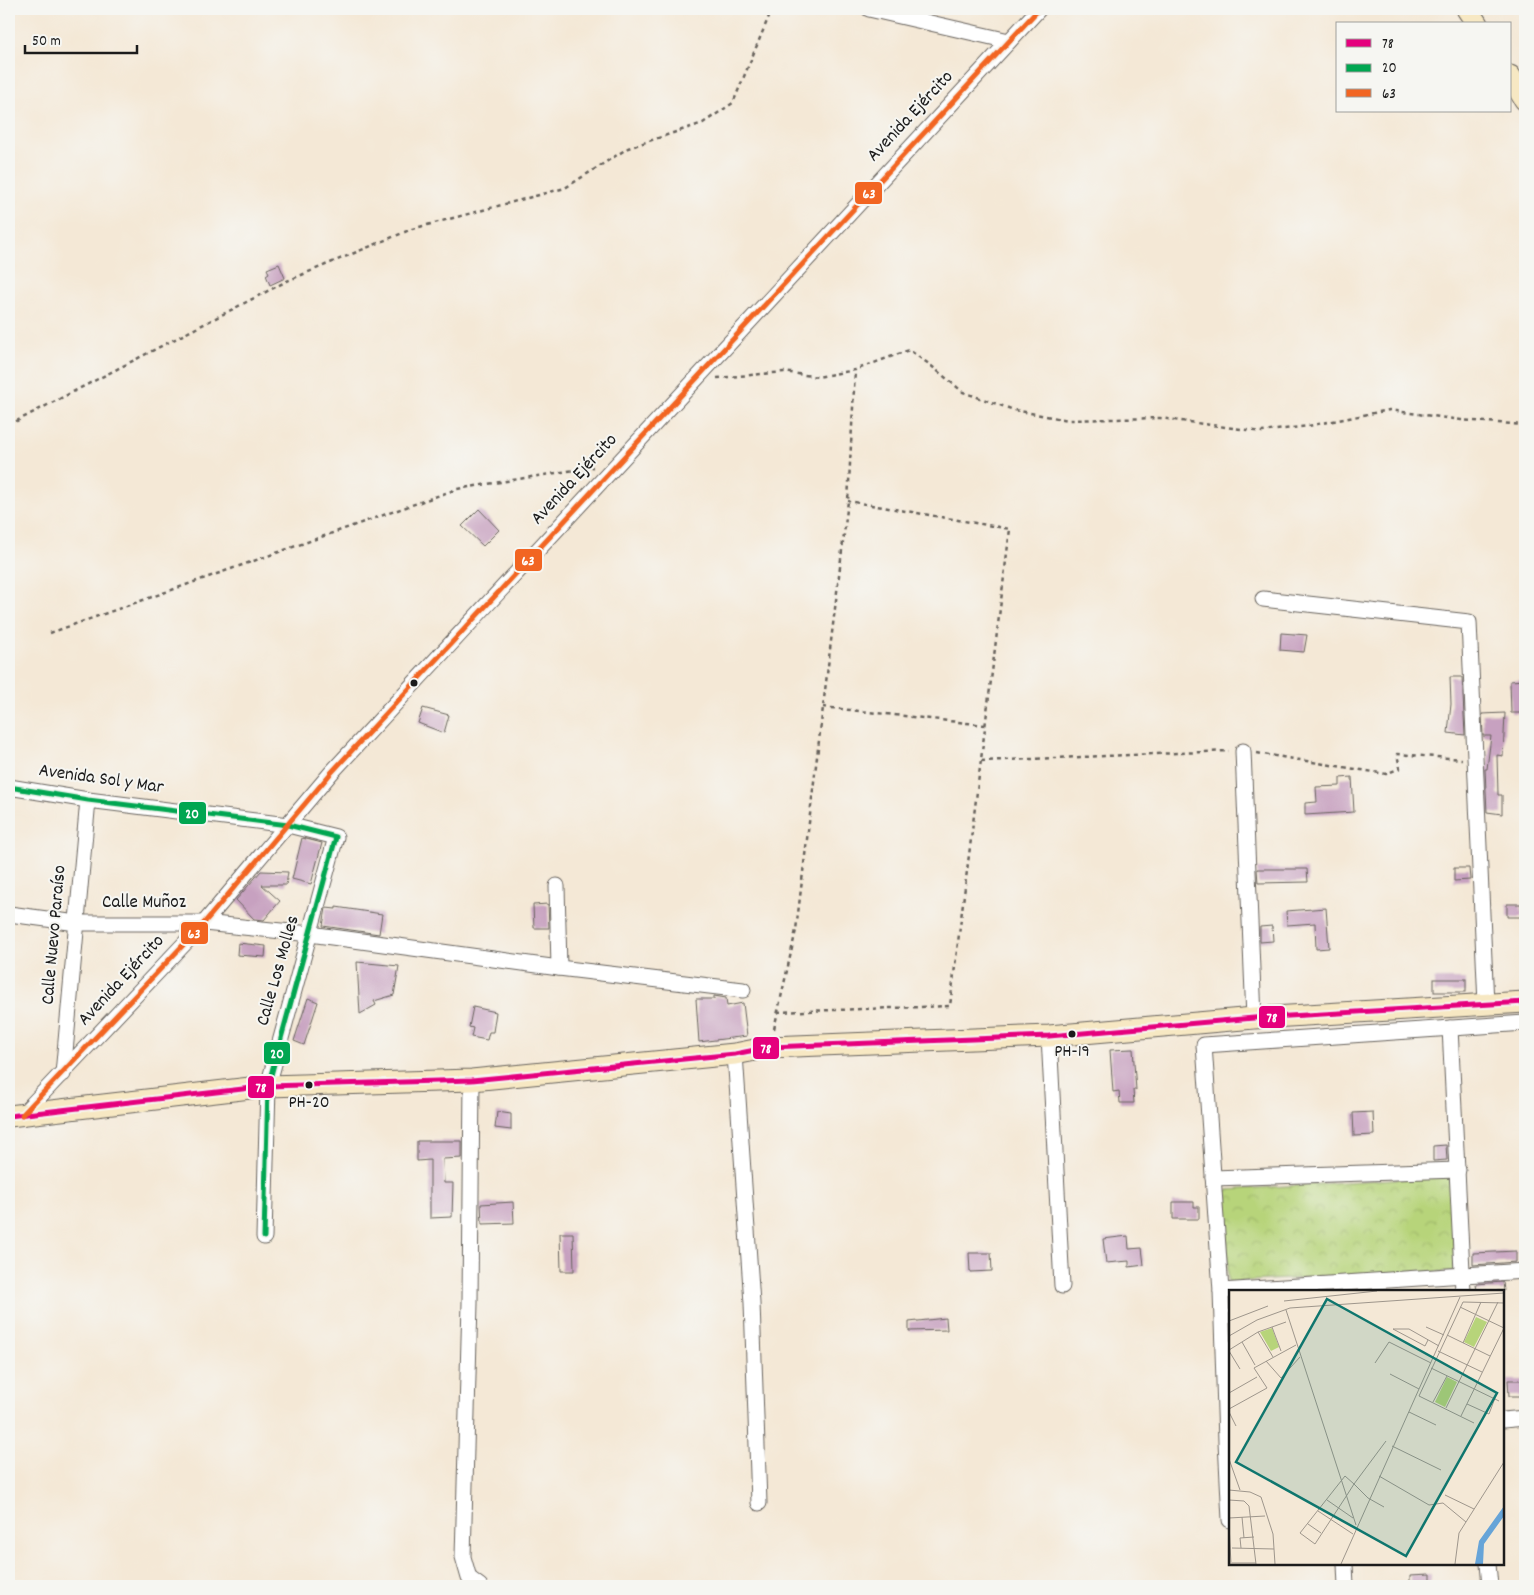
<svg xmlns="http://www.w3.org/2000/svg" width="1534" height="1595" font-family="Dekko,sans-serif">
<style>
.park{fill:url(#park-crowns);stroke:#6a784b}
.building{fill:#c7a1c0}
.lines{fill:none;stroke-linecap:round;stroke-linejoin:round}
.street-casing{stroke:#68635d;stroke-width:17}
.secondary-casing{stroke:#68635d;stroke-width:23}
.path{stroke:#68635d;stroke-width:2.5;stroke-dasharray:4 4;stroke-linecap:butt}
.street{stroke:#fff;stroke-width:15}
.secondary{stroke:#f7e8c3;stroke-width:21}
.bus-1-casing{stroke:#f6f6f2;stroke-width:9}
.bus-2-casing{stroke:#f6f6f2;stroke-width:9}
.bus-3-casing{stroke:#f6f6f2;stroke-width:9}
.bus-1{stroke:#e5007d;stroke-width:5}
.bus-2{stroke:#00a651;stroke-width:5}
.bus-3{stroke:#f26522;stroke-width:5}
.bus-dot{fill:#1c1c1c;stroke:#f6f6f2;stroke-width:2}
.labels{text-anchor:middle;dominant-baseline:central;stroke-width:4;stroke-linejoin:round;paint-order:stroke}
.bus-label{font-size:18px;fill:#1c1c1c;stroke:#f6f6f2}
.street-label{font-size:19px;fill:#1c1c1c;stroke:#f6f6f2}
.inset-road{fill:none;stroke:#9e968c;stroke-width:1}
.view{fill:#0f766e;fill-opacity:0.15;stroke:#0f766e;stroke-width:2.5}
.inset-edge{fill:none;stroke:#1c1c1c;stroke-width:2.5}
.line-badge{stroke:#f6f6f2;stroke-width:2}
.badge-label{font-size:14px;text-anchor:middle;font-weight:bold;fill:#fff}
</style>
<defs>
<pattern id="park-crowns" width="20" height="18" patternUnits="userSpaceOnUse" patternTransform="scale(1.25)"><rect width="20" height="18" fill="#b7d47a"/><path d="M2 6a3 3 0 1 1 6 0M12 15a3 3 0 1 1 6 0" fill="none" stroke="#9db569"/></pattern>
</defs>
<rect width="100%" height="100%" fill="#f6f6f2"/>
<filter id="ink" filterUnits="userSpaceOnUse"><feTurbulence type="fractalNoise" baseFrequency=".02" numOctaves="2"/><feDisplacementMap in="SourceGraphic" scale="10" xChannelSelector="R" yChannelSelector="G"/><feConvolveMatrix kernelMatrix="1 2 1 2 8 2 1 2 1" color-interpolation-filters="sRGB"/></filter>
<filter id="wash" filterUnits="userSpaceOnUse"><feTurbulence type="fractalNoise" baseFrequency=".0096" numOctaves="4" result="noise"/><feDisplacementMap in="SourceGraphic" scale="20" xChannelSelector="R" yChannelSelector="G"/><feGaussianBlur stdDeviation="1.12" result="paint"/><feColorMatrix in="noise" values="0 0 0 0 0 0 0 0 0 0 0 0 0 0 0 0 0 1.4 0 .05"/><feComposite in="paint" operator="in"/></filter>
<g filter="url(#wash)">
<rect width="100%" height="100%" fill="#f4e8d6"/>
<!-- park -->
<polygon class="park" points="1452,1175 1454,1271 1228,1282 1226,1190"/>
<g id="blocks">
<!-- building -->
<g class="building">
<polygon points="279,264 285,278 270,285 266,275 269,273 267,269"/>
<polygon points="479,509 499,530 483,546 462,526"/>
<polygon points="1281,633 1307,635 1304,652 1280,650"/>
<polygon points="1450,677 1462,677 1465,735 1448,733 1451,704"/>
<polygon points="1525,680 1525,713 1511,713 1510,681"/>
<polygon points="423,708 449,715 444,733 418,723"/>
<polygon points="1505,713 1503,756 1497,755 1498,795 1502,795 1502,814 1487,812 1485,769 1487,769 1491,736 1483,736 1482,714"/>
<polygon points="1352,777 1354,812 1305,815 1305,803 1317,802 1316,787 1340,786 1340,778"/>
<polygon points="302,838 322,843 311,884 292,879"/>
<polygon points="1454,868 1469,868 1470,880 1454,881"/>
<polygon points="1257,869 1307,869 1308,882 1258,883"/>
<polygon points="261,871 288,872 286,885 262,885 280,901 264,920 254,919 236,900"/>
<polygon points="548,904 549,928 534,928 533,905"/>
<polygon points="1507,904 1521,904 1522,917 1507,917"/>
<polygon points="336,907 382,914 379,934 323,926 326,908 336,909"/>
<polygon points="1326,908 1329,948 1316,949 1315,923 1287,925 1286,911"/>
<polygon points="1272,926 1273,941 1260,942 1260,927"/>
<polygon points="238,943 266,946 265,957 237,955"/>
<polygon points="357,962 399,966 394,995 374,1001 376,1005 360,1014"/>
<rect x="1434" y="979" width="32" height="13"/>
<polygon points="714,996 726,998 727,1006 743,1003 747,1036 699,1042 696,999 714,999"/>
<polygon points="308,998 318,1002 304,1045 294,1041"/>
<polygon points="473,1007 496,1012 493,1032 489,1032 487,1040 471,1037 473,1028 469,1027"/>
<polygon points="1133,1049 1136,1090 1133,1090 1134,1103 1120,1103 1119,1091 1113,1092 1110,1050"/>
<polygon points="497,1112 511,1114 511,1130 495,1128"/>
<polygon points="1373,1112 1374,1135 1354,1136 1353,1113"/>
<polygon points="417,1141 462,1141 462,1158 443,1159 444,1183 453,1183 452,1217 430,1218 430,1160 417,1161"/>
<polygon points="1446,1145 1447,1160 1433,1161 1433,1146"/>
<polygon points="513,1202 514,1223 482,1224 481,1204"/>
<polygon points="1173,1202 1194,1202 1194,1207 1199,1207 1199,1219 1173,1219"/>
<polygon points="560,1233 573,1233 574,1271 561,1271"/>
<polygon points="1128,1236 1129,1249 1142,1248 1144,1265 1129,1267 1129,1261 1106,1263 1103,1239"/>
<polygon points="1516,1251 1516,1262 1473,1265 1473,1253"/>
<polygon points="969,1253 991,1253 992,1271 970,1272"/>
<polygon points="1503,1282 1504,1291 1477,1291 1476,1284"/>
<polygon points="946,1318 947,1330 909,1331 909,1322"/>
<polygon points="1508,1380 1525,1380 1525,1396 1509,1396"/>
<polygon points="1430,1574 1430,1586 1410,1586 1410,1575"/>
</g>
</g>
</g>
<g filter="url(#ink)">
<use href="#blocks" fill-opacity="0" stroke="#68635d" stroke-width="1"/>
<g class="lines">
<!-- street casing -->
<g class="street-casing">
<g id="street">
<polyline points="869,9 1009,41"/>
<polyline points="1263,599 1469,622 1486,1004"/>
<polyline points="1243,751 1254,1018"/>
<polyline points="9,787 88,800 288,825 336,837 268,1086 264,1237"/>
<polyline points="557,886 559,968"/>
<polyline points="9,914 77,923 204,923 310,934 559,968 743,990"/>
<polyline points="1450,1028 1463,1291"/>
<polyline points="1049,1036 1062,1286"/>
<polyline points="735,1054 752,1303 759,1503"/>
<polyline points="63,1074 88,800"/>
<polyline points="472,1080 470,1303 463,1557 469,1578 480,1586"/>
<polyline points="22,1115 204,923 331,773 1039,9"/>
<polyline points="1213,1178 1458,1170"/>
<polyline points="1221,1291 1525,1271"/>
<polyline points="1503,1420 1525,1418"/>
<polyline points="1230,1520 1226,1441 1221,1291 1204,1045 1525,1023"/>
<polyline points="1345,1564 1346,1586"/>
<polyline points="1488,1564 1490,1586"/>
</g>
</g>
<!-- secondary casing -->
<g class="secondary-casing">
<g id="secondary">
<polyline points="1467,9 1477,24"/>
<polyline points="1510,76 1525,100"/>
<polyline points="9,1116 268,1086 472,1080 735,1054 770,1047 1049,1036 1254,1018 1525,1002"/>
</g>
</g>
<!-- path -->
<g class="path">
<polyline points="717,378 784,372 818,377 855,370 909,350 929,364 963,392 1014,410 1068,420 1160,418 1262,432 1308,426 1389,410 1461,420 1525,425"/>
<polyline points="9,425 287,281 412,229 565,188 628,148 703,123 733,103 772,9"/>
<polyline points="50,633 457,489 593,467"/>
<polyline points="823,707 985,725"/>
<polyline points="1257,753 1386,774 1400,768 1397,754 1462,759"/>
<polyline points="981,761 1229,751"/>
<polyline points="777,1012 950,1006 1010,529 848,501"/>
<polyline points="774,1029 796,930 848,501 855,370"/>
</g>
<!-- street -->
<use href="#street" class="street"/>
<!-- secondary -->
<use href="#secondary" class="secondary"/>
<!-- bus-1 casing -->
<g class="bus-1-casing">
<polyline id="bus-1" points="9,1116 268,1086 472,1080 735,1054 770,1047 1049,1036 1254,1018 1525,1002"/>
</g>
<!-- bus-2 casing -->
<g class="bus-2-casing">
<polyline id="bus-2" points="9,787 88,800 288,825 336,837 268,1086 264,1237"/>
</g>
<!-- bus-3 casing -->
<g class="bus-3-casing">
<polyline id="bus-3" points="22,1115 204,923 331,773 1039,9"/>
</g>
<!-- bus-1 -->
<use href="#bus-1" class="bus-1"/>
<!-- bus-2 -->
<use href="#bus-2" class="bus-2"/>
<!-- bus-3 -->
<use href="#bus-3" class="bus-3"/>
</g>
</g>
<!-- markers -->
<g class="bus-dot">
<circle cx="414" cy="683" r="4.5"/>
<circle cx="1072" cy="1034" r="4.5"/>
<circle cx="309" cy="1085" r="4.5"/>
</g>
<g class="labels">
<!-- bus labels -->
<g class="bus-label">
<text x="1072" y="1052">PH-19</text>
<text x="309" y="1103">PH-20</text>
</g>
<!-- street labels -->
<g class="street-label">
<text transform="translate(911 117) rotate(-47)">Avenida Ejército</text>
<text transform="translate(575 480) rotate(-47)">Avenida Ejército</text>
<text transform="translate(101 780) rotate(8)">Avenida Sol y Mar</text>
<text x="144" y="903">Calle Muñoz</text>
<text transform="translate(55 935) rotate(-85)">Calle Nuevo Paraíso</text>
<text transform="translate(279 971) rotate(-74)">Calle Los Molles</text>
<text transform="translate(122 981) rotate(-47)">Avenida Ejército</text>
</g>
</g>
<!-- overview -->
<g transform="translate(1229 1290)">
<rect width="275" height="275" fill="#f4e8d6"/>
<path d="M 247,27 L 258,32 L 245,57 L 235,52 ZM 43,38 L 50,57 L 42,61 L 31,42 ZM 218,87 L 228,92 L 216,117 L 206,112 Z" fill="#b7d47a"/>
<path d="M 275,216 L 275,226 L 255,254 L 254,274 L 246,274 L 250,251 Z" fill="#66a4d8"/>
<path class="inset-road" d="M 55,11 L 148,1M 231,17 L 275,38 L 232,126M 57,20 L 127,235M 0,31 L 39,16M 43,37 L 52,61M 197,37 L 215,45M 164,39 L 180,39 L 210,56M 164,39 L 196,56 L 199,50M 29,42 L 44,67M 218,45 L 261,66M 0,46 L 28,30 L 61,18 L 275,3M 13,52 L 26,75M 234,53 L 252,12M 0,60 L 29,42 L 57,32M 0,61 L 11,79M 209,61 L 253,82M 37,71 L 52,88 L 71,67M 146,73 L 160,52 L 202,73M 202,78 L 270,111M 161,84 L 190,99M 0,103 L 28,87M 204,112 L 218,86M 238,114 L 260,124 L 266,108M 217,118 L 269,12M 0,119 L 38,98 L 25,78 L 67,55M 0,122 L 7,136M 180,122 L 207,135M 245,133 L 190,106 L 234,12 L 275,13M 163,156 L 212,180M 0,169 L 11,200M 150,186 L 200,215 L 214,213 L 237,232M 0,200 L 21,202 L 32,207 L 44,244 L 46,274M 216,205 L 245,219M 0,210 L 15,211 L 20,216 L 27,274M 98,210 L 124,228M 155,217 L 139,208 L 125,194 L 116,186 L 71,243 L 86,254 L 118,205 L 125,194 L 157,151M 89,221 L 124,244M 13,227 L 15,248M 0,228 L 36,226M 0,234 L 2,274M 79,234 L 92,243M 3,258 L 45,259M 12,258 L 11,248 L 25,247M 3,273 L 27,273M 112,274 L 231,7M 226,274 L 230,243 L 275,172"/>
<path class="view" d="M 98,9 L 268,103 L 177,266 L 7,172 Z"/>
<rect width="275" height="275" class="inset-edge"/>
</g>
<g class="line-badge">
<rect x="854" y="181" width="29" height="24" rx="5" fill="#f26522"/>
<rect x="514" y="548" width="29" height="24" rx="5" fill="#f26522"/>
<rect x="178" y="801" width="29" height="24" rx="5" fill="#00a651"/>
<rect x="180" y="921" width="29" height="24" rx="5" fill="#f26522"/>
<rect x="1258" y="1005" width="28" height="24" rx="5" fill="#e5007d"/>
<rect x="752" y="1036" width="28" height="24" rx="5" fill="#e5007d"/>
<rect x="263" y="1041" width="28" height="24" rx="5" fill="#00a651"/>
<rect x="247" y="1075" width="28" height="24" rx="5" fill="#e5007d"/>
</g>
<g class="badge-label">
<text x="869" y="198">63</text>
<text x="528" y="565">63</text>
<text x="192" y="818">20</text>
<text x="194" y="938">63</text>
<text x="1272" y="1022">78</text>
<text x="766" y="1053">78</text>
<text x="277" y="1058">20</text>
<text x="261" y="1092">78</text>
</g>
<!-- margin -->
<rect width="1534" height="1595" fill="none" stroke="#f6f6f2" stroke-width="30"/>
<!-- legend -->
<rect x="1336" y="22" width="175" height="90" fill="#f6f6f2" stroke="#9f9f9c"/>
<rect x="1346" y="39" width="25" height="8" fill="#e5007d" stroke="#9f9f9c"/>
<text x="1382" y="48" font-size="15" fill="#1c1c1c">78</text>
<rect x="1346" y="64" width="25" height="8" fill="#00a651" stroke="#9f9f9c"/>
<text x="1382" y="72" font-size="15" fill="#1c1c1c">20</text>
<rect x="1346" y="89" width="25" height="8" fill="#f26522" stroke="#9f9f9c"/>
<text x="1382" y="98" font-size="15" fill="#1c1c1c">63</text>
<!-- scale -->
<path d="M25 45v8h112v-8" fill="none" stroke="#1c1c1c" stroke-width="2.5"/>
<text x="32" y="45" font-size="15" fill="#1c1c1c" stroke="#f6f6f2" stroke-width="4" paint-order="stroke">50 m</text>
</svg>
